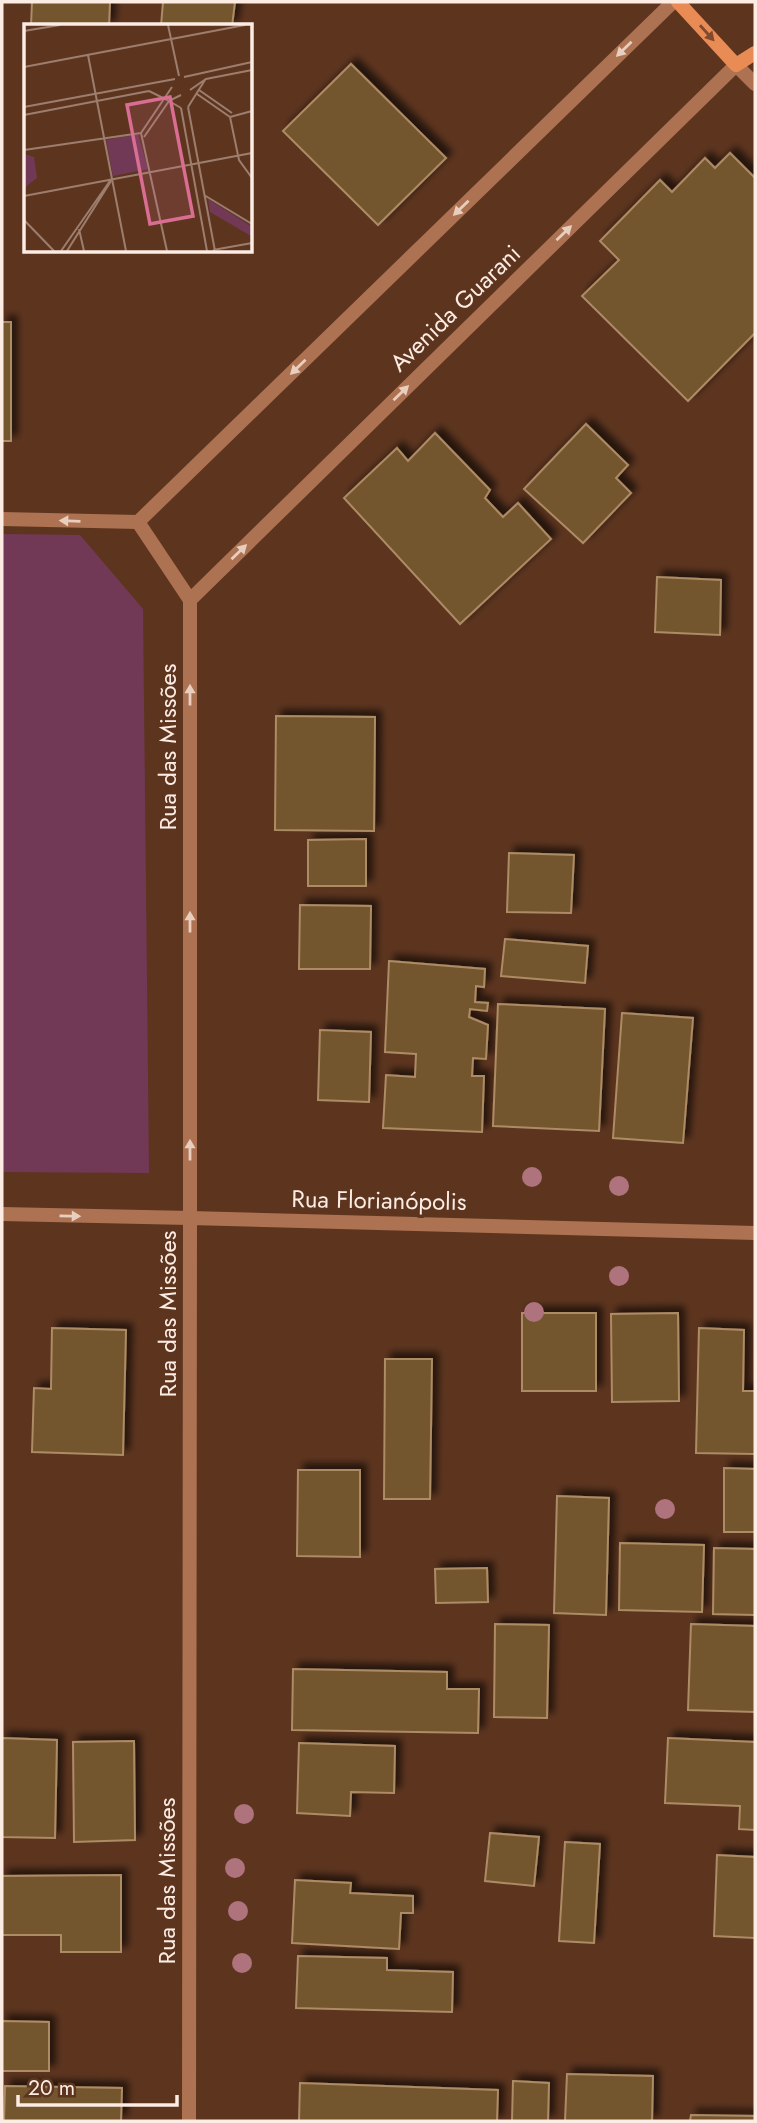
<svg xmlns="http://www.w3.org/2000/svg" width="757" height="2123" font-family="Jost,sans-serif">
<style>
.green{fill:#723956}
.building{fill:#73542f;stroke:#ad8b65;stroke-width:2;filter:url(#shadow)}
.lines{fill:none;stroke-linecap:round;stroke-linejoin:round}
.minor{stroke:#ad7251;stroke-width:14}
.tertiary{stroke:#ad7251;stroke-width:14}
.secondary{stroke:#e98b55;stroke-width:14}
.tree{fill:#ae737d}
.oneway{fill:#804a2c}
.oneway2{fill:#e8cebf}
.labels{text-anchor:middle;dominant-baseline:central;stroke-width:7;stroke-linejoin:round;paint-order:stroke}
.street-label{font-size:24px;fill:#fcece4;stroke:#5d351f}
.inset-road{fill:none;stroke:#9d7e6e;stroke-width:2}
.view{fill:#d96d92;fill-opacity:0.15;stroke:#d96d92;stroke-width:3.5}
.inset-edge{fill:none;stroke:#fcece4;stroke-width:3.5}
</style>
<defs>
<filter id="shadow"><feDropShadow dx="6" dy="-6" stdDeviation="3.5" flood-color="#0009"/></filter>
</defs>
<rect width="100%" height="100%" fill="#5d351f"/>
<!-- green -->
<polygon class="green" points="2,534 80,535 143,609 149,1173 2,1172"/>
<!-- building -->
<g class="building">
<polygon points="32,2 110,2 109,26 31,26"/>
<polygon points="163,2 235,2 232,26 161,26"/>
<polygon points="351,64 446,158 378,225 283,131"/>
<polygon points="730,153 755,178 755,333 688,401 582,296 619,260 600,241 660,180 672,192 705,158 715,168"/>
<rect x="2" y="322" width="9" height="119"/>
<polygon points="586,424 628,465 616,478 631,493 583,543 524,489"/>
<polygon points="435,433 490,490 485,498 503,517 518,503 551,539 460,624 344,498 397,448 408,461"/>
<polygon points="657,577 721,580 720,635 655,632"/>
<polygon points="276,716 375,717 374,831 275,830"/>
<polygon points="366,839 366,886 308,886 308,840"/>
<polygon points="509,853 574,855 571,913 507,912"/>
<polygon points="300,905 371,906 370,969 299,969"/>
<polygon points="505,939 588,946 585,983 501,976"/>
<polygon points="389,961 485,969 484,987 476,986 475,1002 488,1003 487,1011 470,1009 469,1017 488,1025 486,1059 473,1058 472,1076 484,1076 482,1132 383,1128 386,1075 415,1077 416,1054 385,1052"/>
<polygon points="498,1004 605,1009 599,1131 493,1126"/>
<polygon points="622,1013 693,1018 683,1143 613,1138"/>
<polygon points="320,1030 371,1032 369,1102 318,1100"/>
<rect x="522" y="1313" width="74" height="78"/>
<polygon points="678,1313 679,1401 612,1402 611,1314"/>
<polygon points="52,1328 126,1330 123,1455 32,1452 34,1388 51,1389"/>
<polygon points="699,1328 744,1330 743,1391 755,1391 755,1454 696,1453"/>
<polygon points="385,1359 432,1359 430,1499 384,1499"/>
<polygon points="724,1468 755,1469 755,1532 724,1532"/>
<polygon points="298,1470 360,1470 360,1557 297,1556"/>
<polygon points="557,1496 609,1498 606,1615 554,1613"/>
<polygon points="620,1543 704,1545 702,1612 619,1610"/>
<polygon points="714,1548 755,1549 755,1615 713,1614"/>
<polygon points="487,1568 488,1602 436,1603 435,1569"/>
<polygon points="495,1624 549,1625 547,1718 494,1717"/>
<polygon points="691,1624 755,1626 755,1712 688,1710"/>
<polygon points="293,1669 447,1672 447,1689 479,1689 478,1733 292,1730"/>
<polygon points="2,1738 57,1740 55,1838 2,1837"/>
<polygon points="668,1738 755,1742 755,1830 739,1829 740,1806 665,1803"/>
<polygon points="134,1741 135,1840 74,1842 73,1742"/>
<polygon points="299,1743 395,1746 394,1793 351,1792 350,1816 297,1813"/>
<polygon points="490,1833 539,1837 534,1886 485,1881"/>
<polygon points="565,1842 600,1844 594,1943 559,1941"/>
<polygon points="717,1855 755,1857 755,1938 714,1936"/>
<polygon points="121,1875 121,1952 61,1952 61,1935 2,1935 2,1876"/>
<polygon points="295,1880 351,1883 350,1893 413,1896 413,1913 401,1913 399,1949 292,1943"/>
<polygon points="298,1956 387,1958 387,1970 453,1972 452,2012 296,2008"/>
<polygon points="2,2021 49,2022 49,2071 2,2071"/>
<polygon points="567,2074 653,2076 652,2121 565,2121"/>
<polygon points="513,2081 549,2083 548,2121 512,2121"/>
<polygon points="300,2083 498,2090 497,2121 299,2121"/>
<polygon points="5,2086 122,2088 121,2121 4,2121"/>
<polygon points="691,2115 755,2116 755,2121 690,2121"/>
</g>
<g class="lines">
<!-- minor -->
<polyline class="minor" points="189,2121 190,1218 755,1233"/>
<!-- tertiary -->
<g class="tertiary">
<polyline points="2,519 138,522"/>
<polyline points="138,522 673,2"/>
<polyline points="190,600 736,65 755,84"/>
<polyline points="2,1214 190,1218 190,600 138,522"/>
</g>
<!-- secondary -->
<polyline class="secondary" points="678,2 736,65 755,53"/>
</g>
<!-- trees -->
<g class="tree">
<circle cx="532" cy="1177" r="10"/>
<circle cx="619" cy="1186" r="10"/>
<circle cx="619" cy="1276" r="10"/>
<circle cx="534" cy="1312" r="10"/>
<circle cx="665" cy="1509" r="10"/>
<circle cx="244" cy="1814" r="10"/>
<circle cx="235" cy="1868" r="10"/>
<circle cx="238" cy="1911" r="10"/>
<circle cx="242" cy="1963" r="10"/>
</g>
<!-- one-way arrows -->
<defs><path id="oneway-solid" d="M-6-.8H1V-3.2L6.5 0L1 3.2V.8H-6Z" transform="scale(1.75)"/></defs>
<use class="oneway" href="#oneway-solid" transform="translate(707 33) rotate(48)"/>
<g class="oneway2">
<use href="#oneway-solid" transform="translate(624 49) rotate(136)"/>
<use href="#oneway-solid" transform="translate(461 208) rotate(136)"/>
<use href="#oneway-solid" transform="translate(564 233) rotate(-44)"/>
<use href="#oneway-solid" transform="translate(298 367) rotate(136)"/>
<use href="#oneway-solid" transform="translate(401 393) rotate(-44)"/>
<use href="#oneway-solid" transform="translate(70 521) rotate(-178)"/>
<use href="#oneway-solid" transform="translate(239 552) rotate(-44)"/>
<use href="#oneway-solid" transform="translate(190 695) rotate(-90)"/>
<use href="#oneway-solid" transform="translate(190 922) rotate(-90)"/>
<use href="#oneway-solid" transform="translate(190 1150) rotate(-90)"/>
<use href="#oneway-solid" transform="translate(70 1216) rotate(1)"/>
</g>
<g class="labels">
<!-- street labels -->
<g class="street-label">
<text transform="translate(455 308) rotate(-44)">Avenida Guarani</text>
<text transform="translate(167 747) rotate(-90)">Rua das Missões</text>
<text transform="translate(379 1200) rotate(1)">Rua Florianópolis</text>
<text transform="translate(167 1314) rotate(-90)">Rua das Missões</text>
<text transform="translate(166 1881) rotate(-90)">Rua das Missões</text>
</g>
</g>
<!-- overview -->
<g transform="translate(24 24)">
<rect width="228" height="228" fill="#5d351f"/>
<path d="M 114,110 L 124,145 L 89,152 L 82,116 ZM 0,130 L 10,133 L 13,154 L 0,164 ZM 184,175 L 227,202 L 227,212 L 186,188 Z" fill="#723956"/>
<path class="inset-road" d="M 144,1 L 155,52M 0,7 L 36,1M 64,31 L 102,227M 0,43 L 221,1M 160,53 L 228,38M 166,66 L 182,55 L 228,46M 175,66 L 208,89M 125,67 L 145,77 L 157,71M 173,70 L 206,93M 0,83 L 151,55M 164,83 L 191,227M 164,83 L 181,56M 157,84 L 183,227M 228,87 L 206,93 L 215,136 L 228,154M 0,91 L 125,67M 117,109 L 143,227M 117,109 L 148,63M 120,113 L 145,77 L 157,84M 0,126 L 117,109M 180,171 L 228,200M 0,172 L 228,129M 0,196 L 30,227M 55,205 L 60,227M 189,226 L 228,219M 37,227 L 88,154M 43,227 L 87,157"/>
<path class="view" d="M 146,73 L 169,192 L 126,200 L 103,81 Z"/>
<rect width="228" height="228" class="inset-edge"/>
</g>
<!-- border -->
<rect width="757" height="2123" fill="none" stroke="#fcece4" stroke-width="7"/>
<!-- scale -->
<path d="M18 2095v10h159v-10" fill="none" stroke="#fcece4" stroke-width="3.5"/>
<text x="28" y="2095" font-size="21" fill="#fcece4" stroke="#5d351f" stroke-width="5" paint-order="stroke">20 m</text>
</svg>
